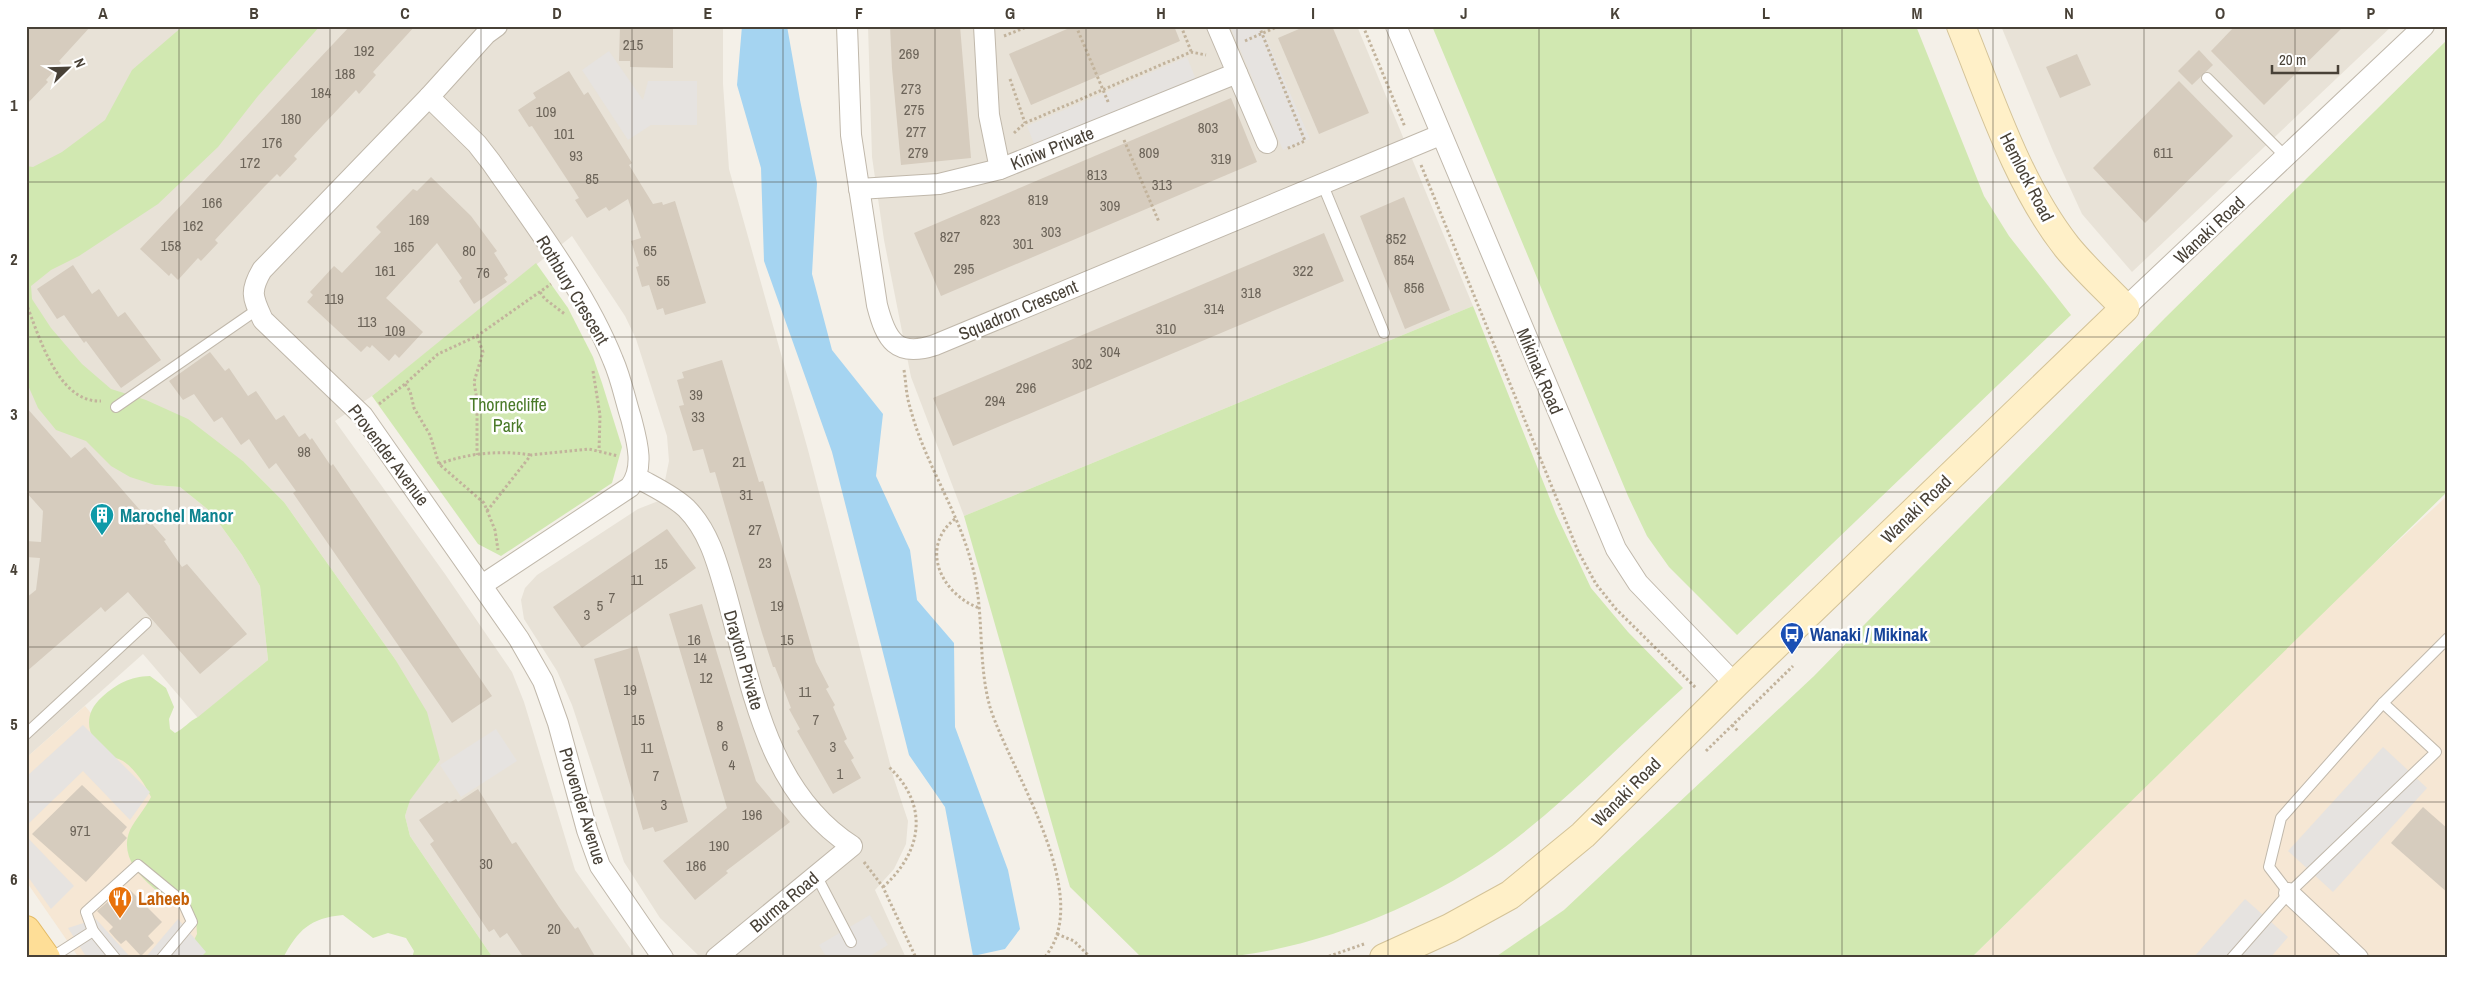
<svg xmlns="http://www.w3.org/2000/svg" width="2474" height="984" font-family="'Archivo Narrow',sans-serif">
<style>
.residential{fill:#e8e2d7}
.commercial{fill:#f6e7d4}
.green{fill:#d1e8b1}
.parking{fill:#e6e3e0}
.water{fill:#a5d4f1}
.building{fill:#d6ccbe}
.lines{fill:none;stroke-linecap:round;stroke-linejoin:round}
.lane-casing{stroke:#c0b8ab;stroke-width:12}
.street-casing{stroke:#c0b8ab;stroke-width:22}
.secondary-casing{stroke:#d4c398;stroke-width:30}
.primary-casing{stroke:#e4bb66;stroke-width:30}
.path{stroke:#c2b39c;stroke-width:3;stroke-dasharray:2.5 2.5;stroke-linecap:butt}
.lane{stroke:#fff;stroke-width:10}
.street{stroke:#fff;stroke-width:20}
.secondary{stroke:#fff0c8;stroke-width:28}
.primary{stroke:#fede97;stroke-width:28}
.grid{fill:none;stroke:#484137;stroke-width:1;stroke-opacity:0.55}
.labels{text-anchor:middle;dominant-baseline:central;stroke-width:5;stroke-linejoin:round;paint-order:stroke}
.number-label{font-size:15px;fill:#6c6459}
.street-label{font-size:18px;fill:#484137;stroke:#fff}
.park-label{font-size:18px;fill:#4a7a29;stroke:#fff}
.culture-label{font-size:18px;font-weight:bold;fill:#0d838f;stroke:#fff;text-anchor:start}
.transit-label{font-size:18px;font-weight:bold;fill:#164399;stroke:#fff;text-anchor:start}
.food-label{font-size:18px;font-weight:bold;fill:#c56008;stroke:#fff;text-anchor:start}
.neatline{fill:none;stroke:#484137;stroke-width:2}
.grid-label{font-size:16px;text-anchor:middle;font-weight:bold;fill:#484137}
</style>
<rect width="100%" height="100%" fill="#f4f0e8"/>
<!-- residential -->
<g class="residential">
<polygon points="26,26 723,26 723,84 729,169 808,450 894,779 908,821 906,844 894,869 875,890 906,958 701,958 660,918 624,862 572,705 557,671 524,619 521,600 525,588 537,575 638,509 661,500 669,461 667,436 636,339 625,316 572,236 372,396 335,421 445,574 512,672 524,702 575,870 637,958 493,958 410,836 405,816 410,799 440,760 395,659 284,502 244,462 155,485 180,487 211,512 242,555 260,586 268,660 198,718 143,654 26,758"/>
<polygon points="868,26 1357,26 1473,306 964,516 911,377 884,240 872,157"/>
<polygon points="2001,26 2392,26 2132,272 2082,214 2053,151"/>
</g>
<!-- commercial -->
<g class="commercial">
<polygon points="2448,495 2448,958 1971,958 2357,579"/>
<polygon points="85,706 157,793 229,947 217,958 79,958 26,881 26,758"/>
</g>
<!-- green -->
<g class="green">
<path d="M 183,26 L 249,28 L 320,26 L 258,96 L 218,147 L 158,204 L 79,256 L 51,270 L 31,286 L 32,299 L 51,328 L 82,364 L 111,389 L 146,400 L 188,419 L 244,462 L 284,502 L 395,659 L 427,712 L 440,760 L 410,800 L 405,816 L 410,836 L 493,958 L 412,958 L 414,951 L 406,938 L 388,933 L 373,938 L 343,915 C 310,918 298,930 283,958 L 185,958 L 197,934 L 196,919 C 171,900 113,870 130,830 C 135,820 145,809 151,797 C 145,784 135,769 123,761 C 118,758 113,758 109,755 C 87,739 81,716 102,697 C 118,683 129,677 150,676 L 166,688 L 174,707 L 169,719 L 170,729 L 175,733 C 185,728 189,721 198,717 L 268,660 L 260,586 L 242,555 L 211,512 L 180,487 L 155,485 L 130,477 L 111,466 L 86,441 L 56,430 L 38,408 L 27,383 L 29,373 L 26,367 L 26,166 L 33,167 L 62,152 L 105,120 L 132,70 Z"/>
<polygon points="1432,26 1916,26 1984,196 2009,236 2071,315 1737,635 1669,567 1647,536 1628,496"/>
<polygon points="2448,39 2448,491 1971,958 1494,958 1564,910 1814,676 2165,318"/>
<polygon points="536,263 568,308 593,357 602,383 622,447 612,483 501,556 478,544 372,396"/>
<path d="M 1473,306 L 1556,514 L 1591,588 L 1628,632 L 1683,688 C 1624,741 1568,800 1505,847 C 1427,905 1310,952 1214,958 C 1190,959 1166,958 1142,958 L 1070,887 L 964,516 Z"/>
</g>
<!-- parking -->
<g class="parking">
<polygon points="1230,26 1261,26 1310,139 1283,150"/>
<polygon points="609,51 643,100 648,81 697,81 697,125 651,125 628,140 582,70"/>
<polygon points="1187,57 1197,82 1036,149 1027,126"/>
<polygon points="83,725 150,792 130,820 83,771 26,826 26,777"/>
<polygon points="496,729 517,761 461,797 440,765"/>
<polygon points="2383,747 2427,788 2333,892 2288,851"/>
<polygon points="26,836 74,886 51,909 26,874"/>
<polygon points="2245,899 2288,937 2270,958 2193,958"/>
<polygon points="870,915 888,945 867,958 827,958 819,945"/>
<polygon points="96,919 131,958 87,958 68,928"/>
<polygon points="178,919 206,952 200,958 145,958"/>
</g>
<!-- water -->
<polygon class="water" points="742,26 787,26 800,100 817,183 812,274 832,350 883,414 876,476 910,550 917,600 954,643 955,727 1008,870 1020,929 1005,949 973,956 945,807 909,755 832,452 764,261 761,168 737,85"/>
<!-- building -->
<g class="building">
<polygon points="26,26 91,26 59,61 61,63 46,80 48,82 26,105"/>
<polygon points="350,26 415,26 373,72 376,75 359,94 356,90 306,143 294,156 297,159 280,177 277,174 265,186 215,240 218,243 201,261 198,258 178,280 171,273 169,276 140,249"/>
<polygon points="620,26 673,26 673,68 630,67 630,61 619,61"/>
<polygon points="890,26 960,26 971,158 901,165 892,68"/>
<polygon points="1074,26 1174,26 1180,41 1031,105 1009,54"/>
<polygon points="1306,26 1332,26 1369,113 1319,134 1278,38"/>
<polygon points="2235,26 2344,26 2264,105 2211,51"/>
<polygon points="2199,50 2213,65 2192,85 2178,71"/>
<polygon points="2077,54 2091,85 2060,98 2046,67"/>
<polygon points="569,71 584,95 588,92 632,163 629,165 653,204 662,202 663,205 675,201 706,303 665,315 663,308 657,310 649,285 642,287 636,267 639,266 631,241 641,238 628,199 609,211 606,207 587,218 575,200 579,198 574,190 532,126 529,127 518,110 536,98 533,93"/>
<polygon points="2179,81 2233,136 2145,223 2093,168"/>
<polygon points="1231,98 1257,162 941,296 914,233"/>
<polygon points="431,177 471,216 491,243 497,251 494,253 508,275 504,278 507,282 474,304 459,281 462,278 437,243 386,298 423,332 399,358 395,354 389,361 372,345 370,348 367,346 361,352 307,302 313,295 310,292 334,266 342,273 381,232 376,227 413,189 417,191"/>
<polygon points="1404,197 1450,310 1405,329 1360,216"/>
<polygon points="1324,233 1344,281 953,446 933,398"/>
<polygon points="73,265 92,294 99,289 118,317 125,312 161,360 121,388 86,341 84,343 64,315 57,319 37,289"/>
<polygon points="210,352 225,371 229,368 248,396 256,391 276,420 284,415 299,437 305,433 310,440 312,438 331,466 333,464 492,696 452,723 293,493 296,491 276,463 269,469 249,439 241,445 222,417 214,422 194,394 183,400 169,381"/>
<polygon points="722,360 759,482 763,481 768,498 816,662 829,687 826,689 835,705 833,707 847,739 844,741 854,758 851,760 861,778 833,794 797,731 800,729 789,709 791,708 775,667 773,667 762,633 715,472 710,473 703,449 693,451 679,406 684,405 677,380 684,378 682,372"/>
<polygon points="26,407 71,458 85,447 166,540 164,541 182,567 187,564 247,634 200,674 128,592 105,612 101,607 26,672 26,598 36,590 40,558 26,557 26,541 41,542 43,511 26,492"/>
<polygon points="667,529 696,568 582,648 553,607"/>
<polygon points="702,604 756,781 790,822 726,871 728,873 695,900 663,861 727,808 669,614"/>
<polygon points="637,646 688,822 655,832 653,827 643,830 594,659"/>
<polygon points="82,785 127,827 122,833 127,838 86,882 32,834"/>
<polygon points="478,789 512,844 516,842 559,907 575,929 578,927 596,958 524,958 507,933 500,938 494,929 489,932 430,844 434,841 419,820 447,801 449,803 456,799 458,802"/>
<polygon points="2423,807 2448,829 2448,893 2391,843"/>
<polygon points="130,890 162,922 148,936 154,943 141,956 126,940 121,944 115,938 109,931 113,927 97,911 111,899 116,904"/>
</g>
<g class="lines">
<!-- lane casing -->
<g class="lane-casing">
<g id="lane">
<polyline points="2207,78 2286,157"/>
<polyline points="1322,183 1384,333"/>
<polyline points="116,407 258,309"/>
<polyline points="26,734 146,623"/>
<polyline points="816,875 851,942"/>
<polyline points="2289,893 2269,867 2281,818 2383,703 2448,638"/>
<polyline points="51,958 93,931"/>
<polyline points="115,958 93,931 86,912 138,865 183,902 192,922 162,958"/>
<polyline points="2232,958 2289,893 2436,752 2383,703"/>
</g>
</g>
<!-- street casing -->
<g class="street-casing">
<g id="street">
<path d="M 497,26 L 486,34 L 429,97 L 262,270 C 249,292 253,298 263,320 L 363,416 L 519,639 L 543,681 L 558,723 L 587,830 L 600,866 L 663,958"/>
<path d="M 847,26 L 851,135 L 877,305 C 886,340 896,358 935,345 L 1440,135"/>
<polyline points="984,26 989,115 1000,169"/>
<polyline points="1217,26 1267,143"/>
<polyline points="1396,26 1616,549 1638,583 1735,684"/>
<path d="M 429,97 L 477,144 L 491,162 C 534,224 585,290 613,360 C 621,378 625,399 631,418 C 637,441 645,468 630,487 L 482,585"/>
<polyline points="859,189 939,184 1000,169 1237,73"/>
<polyline points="2125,308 2424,26"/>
<path d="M 638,478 C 654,487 672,495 686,508 C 710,532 718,566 727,597 C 752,687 767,791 852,846 L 716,958"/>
<polyline points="2289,893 2358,958"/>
</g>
</g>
<!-- secondary casing -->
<g class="secondary-casing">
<path id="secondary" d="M 1384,958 L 1450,928 L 1510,895 L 1583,835 L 1735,684 L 2125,308 C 2106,288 2084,268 2067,247 C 2018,185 1990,98 1961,26"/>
</g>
<!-- primary casing -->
<g class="primary-casing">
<polyline id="primary" points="26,930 46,958"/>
</g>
<!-- path -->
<g class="path">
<polyline points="1076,26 1109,104"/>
<polyline points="1181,26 1191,51"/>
<polyline points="1259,26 1305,141 1286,149"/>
<polyline points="1363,26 1405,127"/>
<polyline points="1004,36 1029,26"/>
<polyline points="1245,41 1279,26"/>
<polyline points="1010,79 1025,123"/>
<polyline points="1014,133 1025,123 1191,52 1206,55"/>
<polyline points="1124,140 1159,222"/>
<polyline points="1421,165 1578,551 1596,584 1616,609 1696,688"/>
<polyline points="540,292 545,299 566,315"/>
<path d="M 26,303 C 39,336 58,403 101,401"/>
<polyline points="477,336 483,352 474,382 477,400 477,455"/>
<path d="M 904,370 C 906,382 906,395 910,407 C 924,462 958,510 972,565 C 985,611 977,661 990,707 C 1009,769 1097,897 1044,958"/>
<polyline points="593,371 600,415 599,451"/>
<polyline points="405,384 410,391 414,408 430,435 439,464 484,503 495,530 498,550"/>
<polyline points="379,404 405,384 438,354 477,336 551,284"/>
<path d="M 439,464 C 468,453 500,450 531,455"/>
<polyline points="487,511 531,455 589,449 618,456"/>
<path d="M 955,519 C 919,547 941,594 979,608"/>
<polyline points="1732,725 1738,731"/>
<polyline points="1706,751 1793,666"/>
<polyline points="864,862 883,887 916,958"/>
<path d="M 883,887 C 923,851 929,805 889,767"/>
<polyline points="1057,934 1074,941 1091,958"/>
<polyline points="1324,958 1364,944"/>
</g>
<!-- lane -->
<use href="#lane" class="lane"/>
<!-- street -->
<use href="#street" class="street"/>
<!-- secondary -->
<use href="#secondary" class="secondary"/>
<!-- primary -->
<use href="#primary" class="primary"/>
</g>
<!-- grid -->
<path class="grid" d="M 179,26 L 179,958M 330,26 L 330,958M 481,26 L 481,958M 632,26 L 632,958M 783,26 L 783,958M 935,26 L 935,958M 1086,26 L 1086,958M 1237,26 L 1237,958M 1388,26 L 1388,958M 1539,26 L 1539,958M 1691,26 L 1691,958M 1842,26 L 1842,958M 1993,26 L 1993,958M 2144,26 L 2144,958M 2295,26 L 2295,958M 26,182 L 2448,182M 26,337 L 2448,337M 26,492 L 2448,492M 26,647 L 2448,647M 26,802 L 2448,802"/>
<!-- icons -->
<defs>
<g id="building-pin" transform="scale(1.25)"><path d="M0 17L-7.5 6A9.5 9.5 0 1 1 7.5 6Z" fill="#0f9aa8" stroke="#fff"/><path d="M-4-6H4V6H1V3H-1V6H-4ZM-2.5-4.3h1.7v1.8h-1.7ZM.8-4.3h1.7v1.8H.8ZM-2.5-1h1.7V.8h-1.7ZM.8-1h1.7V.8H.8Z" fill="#fff"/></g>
<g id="bus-pin" transform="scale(1.25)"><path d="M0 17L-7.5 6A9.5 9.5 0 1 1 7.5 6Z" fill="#1a4fb4" stroke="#fff"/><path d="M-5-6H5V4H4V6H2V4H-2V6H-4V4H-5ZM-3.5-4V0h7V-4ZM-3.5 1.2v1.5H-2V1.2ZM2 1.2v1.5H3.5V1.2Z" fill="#fff"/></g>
<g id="restaurant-pin" transform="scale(1.25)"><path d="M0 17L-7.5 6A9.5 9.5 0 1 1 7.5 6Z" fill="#e8710a" stroke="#fff"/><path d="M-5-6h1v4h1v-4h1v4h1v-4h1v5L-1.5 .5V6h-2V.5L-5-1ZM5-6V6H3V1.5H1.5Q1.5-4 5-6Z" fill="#fff"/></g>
</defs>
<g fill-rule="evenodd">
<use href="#building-pin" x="102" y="515"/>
<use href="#bus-pin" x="1792" y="634"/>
<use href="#restaurant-pin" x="120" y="898"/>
</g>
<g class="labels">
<!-- number labels -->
<g class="number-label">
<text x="633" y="44">215</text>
<text x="364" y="50">192</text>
<text x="909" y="53">269</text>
<text x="345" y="73">188</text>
<text x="911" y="88">273</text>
<text x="321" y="92">184</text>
<text x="914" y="109">275</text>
<text x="546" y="111">109</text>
<text x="291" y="118">180</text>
<text x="1208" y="127">803</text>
<text x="916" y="131">277</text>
<text x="564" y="133">101</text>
<text x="272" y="142">176</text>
<text x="918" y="152">279</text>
<text x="1149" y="152">809</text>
<text x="2163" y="152">611</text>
<text x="576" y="155">93</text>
<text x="1221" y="158">319</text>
<text x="250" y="162">172</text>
<text x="1097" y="174">813</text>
<text x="592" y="178">85</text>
<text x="1162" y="184">313</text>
<text x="1038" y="199">819</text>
<text x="212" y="202">166</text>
<text x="1110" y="205">309</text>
<text x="419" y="219">169</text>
<text x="990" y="219">823</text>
<text x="193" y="225">162</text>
<text x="1051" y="231">303</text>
<text x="950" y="236">827</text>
<text x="1396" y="238">852</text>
<text x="1023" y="243">301</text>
<text x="171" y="245">158</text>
<text x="404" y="246">165</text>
<text x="469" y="250">80</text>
<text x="650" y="250">65</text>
<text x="1404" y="259">854</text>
<text x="964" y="268">295</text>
<text x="385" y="270">161</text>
<text x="1303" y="270">322</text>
<text x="483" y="272">76</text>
<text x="663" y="280">55</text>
<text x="1414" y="287">856</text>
<text x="1251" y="292">318</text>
<text x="334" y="298">119</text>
<text x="1214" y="308">314</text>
<text x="367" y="321">113</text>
<text x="1166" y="328">310</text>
<text x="395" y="330">109</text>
<text x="1110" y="351">304</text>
<text x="1082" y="363">302</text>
<text x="1026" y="387">296</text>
<text x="696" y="394">39</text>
<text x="995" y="400">294</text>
<text x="698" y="416">33</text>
<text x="304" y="451">98</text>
<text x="739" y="461">21</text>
<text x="746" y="494">31</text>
<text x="755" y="529">27</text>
<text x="765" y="562">23</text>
<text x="661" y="563">15</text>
<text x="637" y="579">11</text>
<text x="612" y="597">7</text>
<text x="600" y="605">5</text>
<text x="777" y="605">19</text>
<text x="587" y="614">3</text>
<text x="694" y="639">16</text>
<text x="787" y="639">15</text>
<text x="700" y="657">14</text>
<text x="706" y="677">12</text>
<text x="630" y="689">19</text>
<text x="805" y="691">11</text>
<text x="638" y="719">15</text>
<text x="816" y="719">7</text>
<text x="720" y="725">8</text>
<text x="725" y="745">6</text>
<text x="833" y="746">3</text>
<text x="647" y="747">11</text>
<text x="732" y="764">4</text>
<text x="840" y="773">1</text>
<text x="656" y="775">7</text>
<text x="664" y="804">3</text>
<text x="752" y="814">196</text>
<text x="80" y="830">971</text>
<text x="719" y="845">190</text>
<text x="486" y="863">30</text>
<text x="696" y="865">186</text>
<text x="554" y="928">20</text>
</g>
<!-- street labels -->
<g class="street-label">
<text transform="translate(1052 148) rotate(-22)">Kiniw Private</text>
<text transform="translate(2027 177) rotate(63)">Hemlock Road</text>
<text transform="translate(2209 230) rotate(-43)">Wanaki Road</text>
<text transform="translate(573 290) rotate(59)">Rothbury Crescent</text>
<text transform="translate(1018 310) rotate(-23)">Squadron Crescent</text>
<text transform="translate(1540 371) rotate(67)">Mikinak Road</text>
<text transform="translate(389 455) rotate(53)">Provender Avenue</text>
<text transform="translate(1916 509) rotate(-44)">Wanaki Road</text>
<text transform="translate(744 660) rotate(74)">Drayton Private</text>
<text transform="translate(1626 792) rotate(-45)">Wanaki Road</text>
<text transform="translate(583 806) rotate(73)">Provender Avenue</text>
<text transform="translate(784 902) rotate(-40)">Burma Road</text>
</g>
<!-- park labels -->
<g class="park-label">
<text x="508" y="404">Thornecliffe<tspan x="508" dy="21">Park</tspan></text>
</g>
<!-- culture labels -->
<g class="culture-label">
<text x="120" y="515">Marochel Manor</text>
</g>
<!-- transit labels -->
<g class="transit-label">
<text x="1810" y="634">Wanaki / Mikinak</text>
</g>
<!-- food labels -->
<g class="food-label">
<text x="138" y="898">Laheeb</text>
</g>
</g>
<!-- border -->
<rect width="2474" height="984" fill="none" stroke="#ffffff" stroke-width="55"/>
<!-- north arrow -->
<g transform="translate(68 68) rotate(67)" stroke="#ffffff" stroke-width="4" paint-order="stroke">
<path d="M0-4L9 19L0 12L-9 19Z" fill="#484137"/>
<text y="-8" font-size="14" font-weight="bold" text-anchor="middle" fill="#484137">N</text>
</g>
<!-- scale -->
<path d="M2272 65v8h66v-8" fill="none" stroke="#484137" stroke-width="2.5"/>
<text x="2279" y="65" font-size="15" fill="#484137" stroke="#ffffff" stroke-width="4" paint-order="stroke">20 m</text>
<rect x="28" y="28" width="2418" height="928" class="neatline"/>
<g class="grid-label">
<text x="103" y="19">A</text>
<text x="254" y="19">B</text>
<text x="405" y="19">C</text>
<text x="557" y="19">D</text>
<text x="708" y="19">E</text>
<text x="859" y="19">F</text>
<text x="1010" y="19">G</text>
<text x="1161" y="19">H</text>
<text x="1313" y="19">I</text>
<text x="1464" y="19">J</text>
<text x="1615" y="19">K</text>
<text x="1766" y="19">L</text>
<text x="1917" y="19">M</text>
<text x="2069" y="19">N</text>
<text x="2220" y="19">O</text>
<text x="2371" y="19">P</text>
<text x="14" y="111">1</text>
<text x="14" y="265">2</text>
<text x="14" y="420">3</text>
<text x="14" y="575">4</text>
<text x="14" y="730">5</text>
<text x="14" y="885">6</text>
</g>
</svg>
